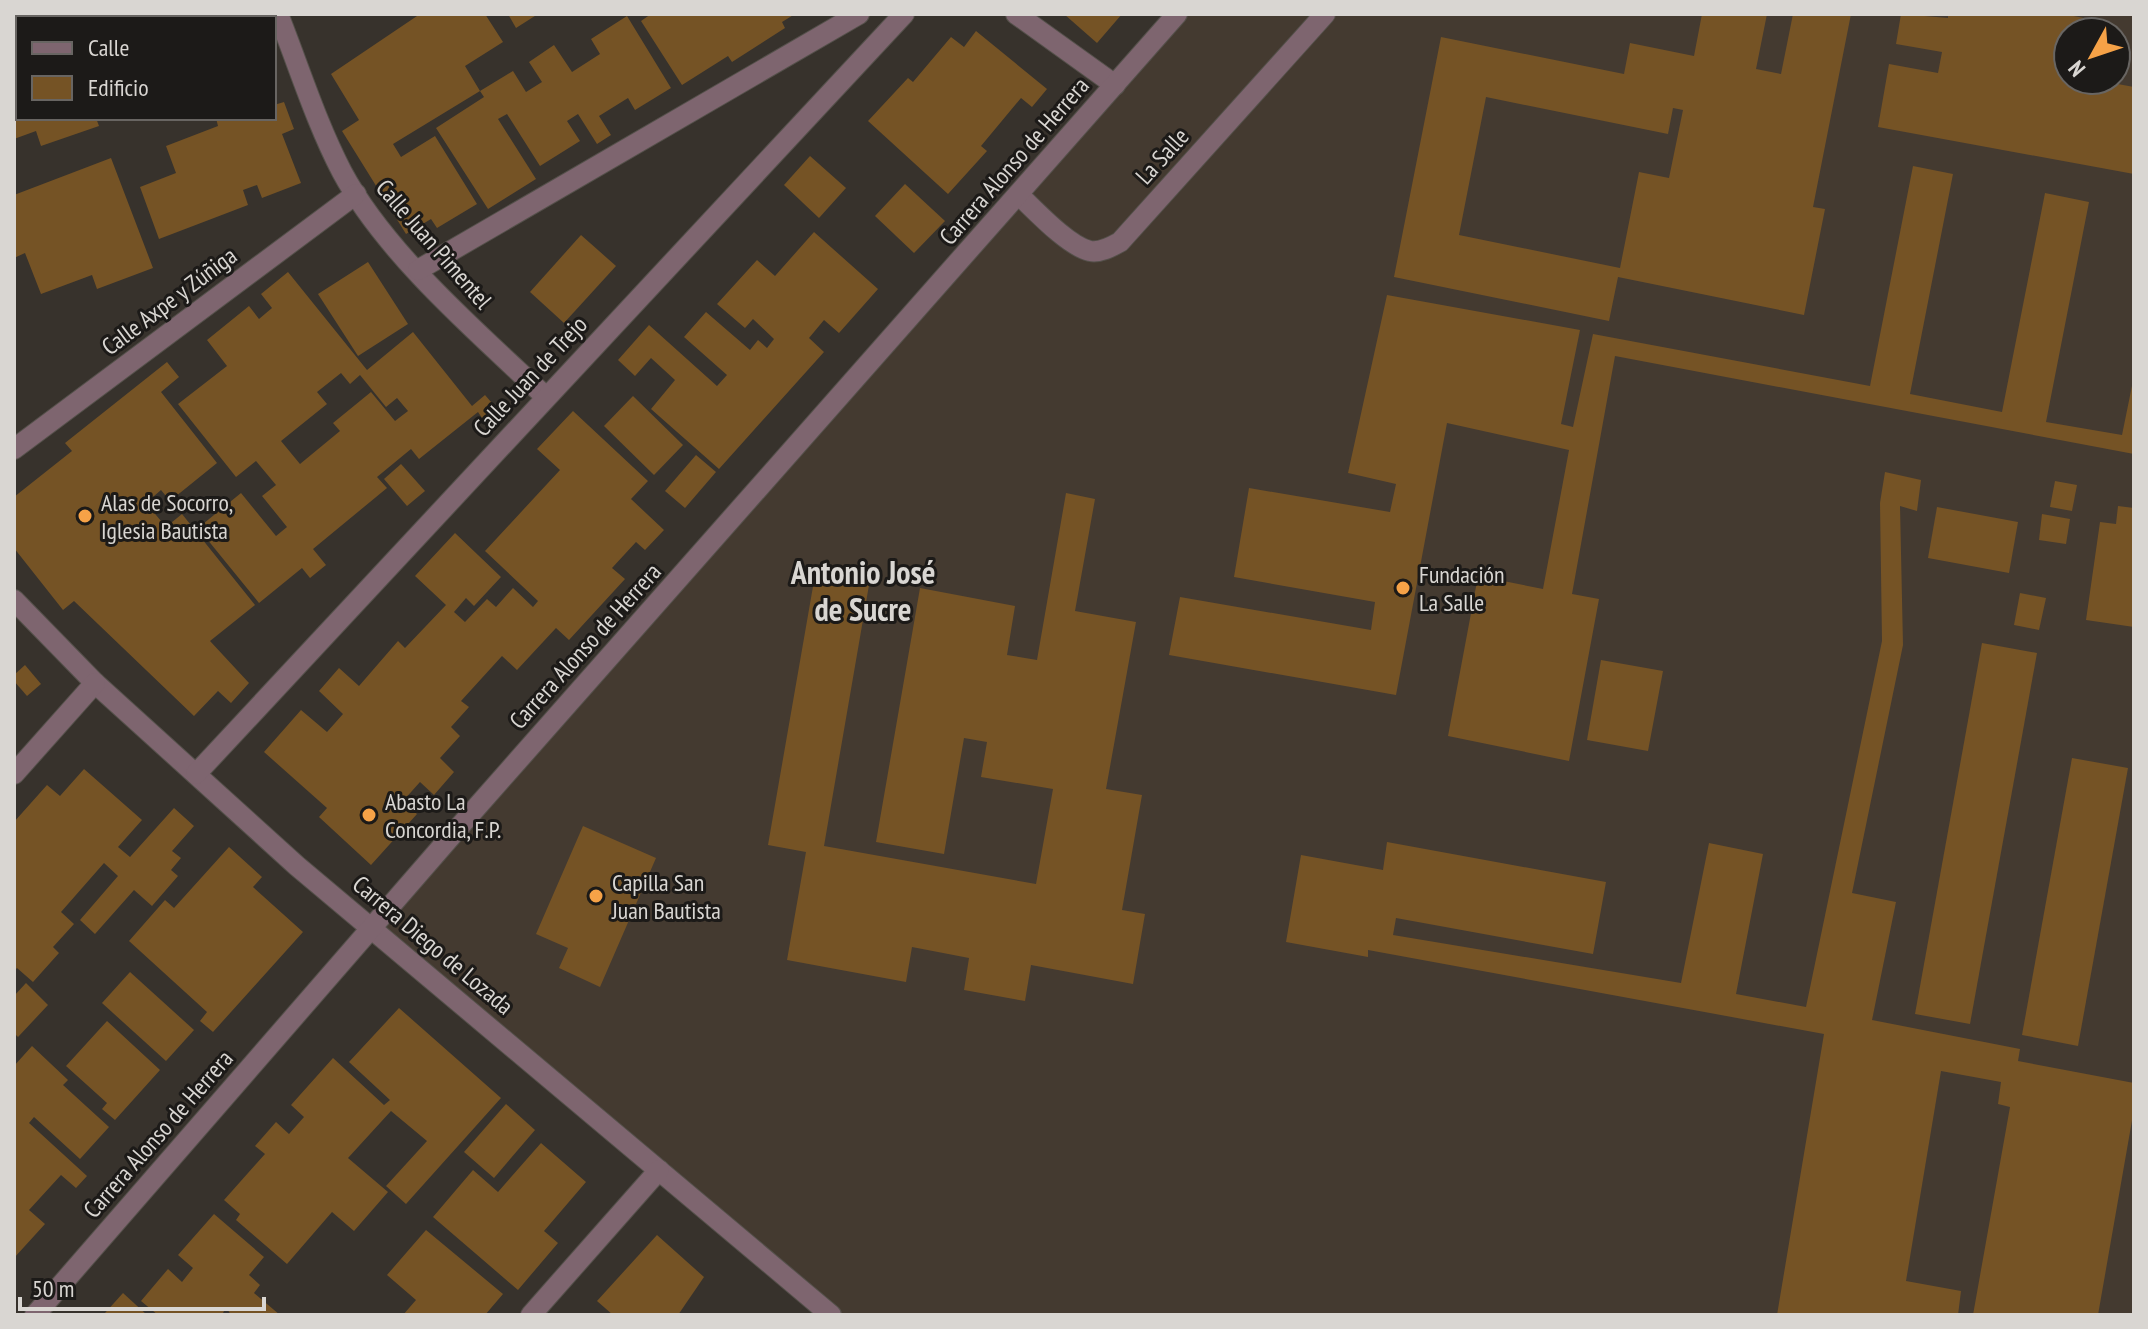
<svg xmlns="http://www.w3.org/2000/svg" width="2148" height="1329" font-family="'PT Sans Narrow',sans-serif">
<style>
.built{fill:#443a30;fill-rule:evenodd}
.building{fill:#755325;fill-rule:evenodd}
.lines{fill:none;stroke-linecap:round;stroke-linejoin:round}
.minor-casing{stroke:#54504a;stroke-width:22}
.minor{stroke:#7e656f;stroke-width:20}
.poi-dot{fill:#f6a247;stroke:#1c1a18;stroke-width:3}
.labels{text-anchor:middle;dominant-baseline:central;stroke-width:6;stroke-linejoin:round;paint-order:stroke}
.street-label{font-size:24px;fill:#d9d6d2;stroke:#1c1a18}
.poi-label{font-size:24px;fill:#d9d6d2;stroke:#1c1a18;text-anchor:start}
.district-label{font-size:32px;font-weight:bold;fill:#d9d6d2;stroke:#1c1a18}
</style>
<rect width="100%" height="100%" fill="#37322c"/>
<!-- built -->
<path class="built" d="M 1177,14 L 2134,14 L 2134,1315 L 831,1315 L 372,928 ZM 2068,32 L 2116,32 L 2116,80 L 2068,80 Z"/>
<!-- building -->
<g class="building">
<polygon points="183,14 248,14 250,18 185,18"/>
<polygon points="420,14 485,14 503,42 465,66 480,91 513,71 526,92 542,82 529,62 554,45 572,72 600,54 591,39 627,16 671,88 635,110 628,98 599,116 611,135 597,144 578,114 567,121 580,141 540,166 507,114 498,119 536,179 488,209 436,128 484,97 480,91 393,144 401,157 435,136 477,204 437,228 431,219 406,234 342,131 359,120 331,74"/>
<polygon points="508,14 538,14 516,28"/>
<polygon points="651,14 795,14 782,22 785,28 732,62 728,56 682,85 641,21"/>
<polygon points="1064,14 1122,14 1097,43"/>
<path d="M 1702,14 L 1767,14 L 1756,69 L 1781,74 L 1793,14 L 1851,14 L 1813,207 L 1825,209 L 1804,315 L 1618,277 L 1609,321 L 1394,277 L 1441,37 L 1624,74 L 1630,43 L 1694,56 ZM 1486,97 L 1668,134 L 1673,108 L 1683,110 L 1669,178 L 1639,172 L 1620,268 L 1459,235 Z"/>
<polygon points="1901,14 1948,18 1948,14 2063,14 2100,21 2098,32 2068,32 2068,80 2096,80 2134,87 2134,174 1878,127 1889,64 1938,73 1942,52 1896,44"/>
<polygon points="976,31 1047,89 1032,107 1021,98 981,146 987,151 948,194 868,121 908,78 913,82 951,37 964,47"/>
<polygon points="18,95 18,118 96,118 99,126 41,146 36,131 14,139 14,96"/>
<polygon points="284,102 294,129 282,134 301,183 262,198 257,185 243,190 248,205 159,239 140,187 176,173 166,146 218,126 216,118 274,118 274,105"/>
<polygon points="810,156 846,188 819,218 784,185"/>
<polygon points="111,158 153,268 97,289 92,275 41,294 25,253 14,258 14,195"/>
<polygon points="1913,166 1953,174 1910,394 2002,412 2045,193 2089,202 2046,422 2122,435 2134,376 2134,454 1615,356 1572,594 1599,599 1569,761 1448,736 1478,576 1543,589 1569,450 1447,423 1396,695 1169,655 1180,597 1371,630 1375,602 1234,577 1249,488 1390,512 1396,484 1348,473 1387,295 1580,330 1561,424 1573,427 1593,334 1870,386"/>
<polygon points="905,184 945,221 914,253 875,216"/>
<polygon points="814,232 878,289 839,333 824,320 809,338 824,352 719,469 651,409 675,380 651,358 635,376 618,360 649,325 717,386 727,375 684,337 706,312 750,350 758,340 767,348 774,339 753,319 745,328 717,304 757,260 775,276"/>
<polygon points="581,235 616,266 564,323 530,292"/>
<polygon points="368,262 408,324 358,356 318,294"/>
<path d="M 288,272 L 367,370 L 413,332 L 472,406 L 485,395 L 498,410 L 484,421 L 478,412 L 419,459 L 411,449 L 377,477 L 387,488 L 313,549 L 326,565 L 310,578 L 302,568 L 259,603 L 198,528 L 241,493 L 276,536 L 287,527 L 262,496 L 276,485 L 256,461 L 236,477 L 178,404 L 227,366 L 207,340 L 249,306 L 259,319 L 272,308 L 261,294 ZM 341,373 L 350,384 L 360,375 L 386,407 L 397,398 L 408,411 L 395,421 L 371,392 L 333,423 L 340,431 L 300,464 L 281,441 L 327,404 L 317,392 Z"/>
<polygon points="167,362 179,377 161,392 217,463 170,501 161,490 146,503 166,527 182,514 255,605 210,641 249,683 231,703 218,691 194,716 74,601 63,610 14,548 14,497 72,451 65,443"/>
<polygon points="633,396 683,445 654,475 604,426"/>
<polygon points="573,411 648,481 631,499 664,530 645,550 636,542 612,568 625,579 569,640 556,628 517,670 502,656 461,701 469,707 451,727 460,736 440,758 454,772 434,795 420,782 403,801 417,814 371,865 319,817 327,808 264,752 301,710 327,732 343,714 319,691 339,668 359,686 398,641 405,648 446,605 415,576 455,533 501,577 474,606 466,598 454,612 465,622 487,599 496,607 513,588 533,607 538,601 485,551 560,470 537,449"/>
<polygon points="696,455 716,472 685,508 665,491"/>
<polygon points="401,464 425,491 407,506 384,479"/>
<polygon points="1885,472 1921,480 1917,511 1900,506 1903,645 1852,893 1896,902 1872,1020 2020,1049 2018,1061 2134,1083 2134,1109 2098,1315 1973,1315 2010,1107 1998,1104 2001,1082 1941,1071 1906,1281 1961,1291 1958,1315 1777,1315 1824,1034 1368,950 1368,957 1286,942 1301,855 1383,870 1387,842 1606,882 1593,954 1396,918 1393,935 1681,983 1709,843 1763,854 1736,994 1806,1007 1882,641 1880,503"/>
<polygon points="2055,481 2077,485 2072,511 2050,507"/>
<polygon points="1066,493 1095,499 1075,611 1136,622 1106,789 1142,795 1122,910 1145,914 1133,984 1031,965 1025,1001 964,990 969,958 912,947 906,982 787,960 806,852 768,845 815,575 869,585 824,846 1036,884 1053,789 981,777 987,742 964,738 944,854 876,842 920,588 1015,606 1007,655 1037,660"/>
<polygon points="2118,506 2134,508 2134,627 2086,620 2100,522 2116,524"/>
<polygon points="1937,507 2018,522 2009,573 1928,558"/>
<polygon points="2042,514 2070,519 2066,544 2039,540"/>
<polygon points="2020,593 2046,598 2039,630 2014,625"/>
<polygon points="1982,643 2037,653 1970,1024 1915,1014"/>
<polygon points="1601,660 1663,671 1648,751 1587,740"/>
<polygon points="25,665 41,684 27,696 14,681 14,675"/>
<polygon points="2072,758 2128,768 2078,1046 2022,1035"/>
<polygon points="84,769 142,820 118,847 130,857 174,808 194,826 172,851 181,858 171,870 178,876 152,906 134,890 95,934 80,920 118,876 104,863 61,912 74,924 53,947 59,953 33,982 17,968 14,971 14,822 47,785 60,796"/>
<polygon points="583,826 656,858 600,987 559,968 568,948 536,934"/>
<polygon points="229,847 262,877 253,887 303,932 213,1032 200,1021 207,1012 129,941 165,900 174,908"/>
<polygon points="130,972 194,1030 166,1061 102,1003"/>
<polygon points="26,983 48,1005 18,1037 14,1033 14,996"/>
<polygon points="399,1008 501,1098 406,1204 386,1186 427,1141 391,1111 348,1158 388,1192 354,1231 332,1212 287,1264 236,1220 240,1214 224,1200 265,1154 255,1146 276,1122 289,1134 304,1117 291,1105 333,1058 384,1105 390,1100 349,1062"/>
<polygon points="107,1021 160,1070 115,1120 102,1109 107,1103 66,1066"/>
<polygon points="32,1046 68,1080 63,1085 109,1127 80,1159 34,1117 29,1123 87,1176 76,1188 61,1175 29,1210 45,1224 14,1258 14,1066"/>
<polygon points="506,1104 535,1130 494,1178 464,1152"/>
<polygon points="541,1143 586,1182 544,1231 558,1243 518,1290 433,1217 473,1170 498,1192"/>
<polygon points="214,1214 264,1257 249,1275 260,1285 254,1293 280,1315 231,1315 226,1307 222,1315 158,1315 141,1301 168,1269 182,1282 193,1268 178,1255"/>
<polygon points="426,1230 503,1294 485,1315 403,1315 416,1300 387,1275"/>
<polygon points="657,1235 704,1277 678,1315 613,1315 597,1301"/>
<polygon points="123,1293 147,1315 105,1313"/>
</g>
<g class="lines">
<!-- minor casing -->
<g class="minor-casing">
<g id="minor">
<path d="M 278,14 C 299,67 316,122 342,172 C 386,254 478,333 546,397"/>
<polyline points="1016,14 1115,85"/>
<path d="M 1019,195 C 1035,210 1068,246 1090,251 C 1100,253 1111,247 1120,242 L 1325,14"/>
<polyline points="418,270 859,14"/>
<polyline points="14,449 356,194"/>
<polyline points="14,600 95,683 297,866 831,1315"/>
<polyline points="14,774 95,683"/>
<polyline points="196,774 904,14"/>
<polyline points="35,1315 453,834 1177,14"/>
<polyline points="531,1315 659,1170"/>
</g>
</g>
<!-- minor -->
<use href="#minor" class="minor"/>
</g>
<!-- markers -->
<g class="poi-dot">
<circle cx="85" cy="516" r="8"/>
<circle cx="1403" cy="588" r="8"/>
<circle cx="369" cy="815" r="8"/>
<circle cx="596" cy="896" r="8"/>
</g>
<g class="labels">
<!-- street labels -->
<g class="street-label">
<text transform="translate(1162 156) rotate(-48)">La Salle</text>
<text transform="translate(1014 161) rotate(-49)">Carrera Alonso de Herrera</text>
<text transform="translate(434 244) rotate(49)">Calle Juan Pimentel</text>
<text transform="translate(169 301) rotate(-37)">Calle Axpe y Zúñiga</text>
<text transform="translate(530 376) rotate(-47)">Calle Juan de Trejo</text>
<text transform="translate(585 646) rotate(-48)">Carrera Alonso de Herrera</text>
<text transform="translate(433 945) rotate(40)">Carrera Diego de Lozada</text>
<text transform="translate(158 1134) rotate(-49)">Carrera Alonso de Herrera</text>
</g>
<!-- poi labels -->
<g class="poi-label">
<text x="101" y="502">Alas de Socorro,<tspan x="101" dy="28">Iglesia Bautista</tspan></text>
<text x="1419" y="574">Fundación<tspan x="1419" dy="28">La Salle</tspan></text>
<text x="385" y="801">Abasto La<tspan x="385" dy="28">Concordia, F.P.</tspan></text>
<text x="612" y="882">Capilla San<tspan x="612" dy="28">Juan Bautista</tspan></text>
</g>
<!-- district labels -->
<g class="district-label">
<text x="863" y="572">Antonio José<tspan x="863" dy="37">de Sucre</tspan></text>
</g>
</g>
<!-- border -->
<rect width="2148" height="1329" fill="none" stroke="#d9d6d2" stroke-width="32"/>
<!-- legend -->
<rect x="16" y="16" width="260" height="104" fill="#1c1a18" stroke="#686562" stroke-width="2"/>
<rect x="32" y="42" width="40" height="12" fill="#7e656f" stroke="#686562" stroke-width="2"/>
<text x="88" y="56" font-size="24" fill="#d9d6d2">Calle</text>
<rect x="32" y="76" width="40" height="24" fill="#755325" stroke="#686562" stroke-width="2"/>
<text x="88" y="96" font-size="24" fill="#d9d6d2">Edificio</text>
<!-- north arrow -->
<g transform="translate(2092 56) rotate(230)"><circle r="38" fill="#1c1a18" stroke="#686562" stroke-width="2"/>
<path d="M0-6L14 30L0 20L-14 30Z" fill="#f6a247"/>
<text y="-12" font-size="22" font-weight="bold" text-anchor="middle" fill="#d9d6d2">N</text>
</g>
<!-- scale -->
<path d="M20 1297v12h244v-12" fill="none" stroke="#d9d6d2" stroke-width="4"/>
<text x="32" y="1297" font-size="24" fill="#d9d6d2" stroke="#1c1a18" stroke-width="6" paint-order="stroke">50 m</text>
</svg>
